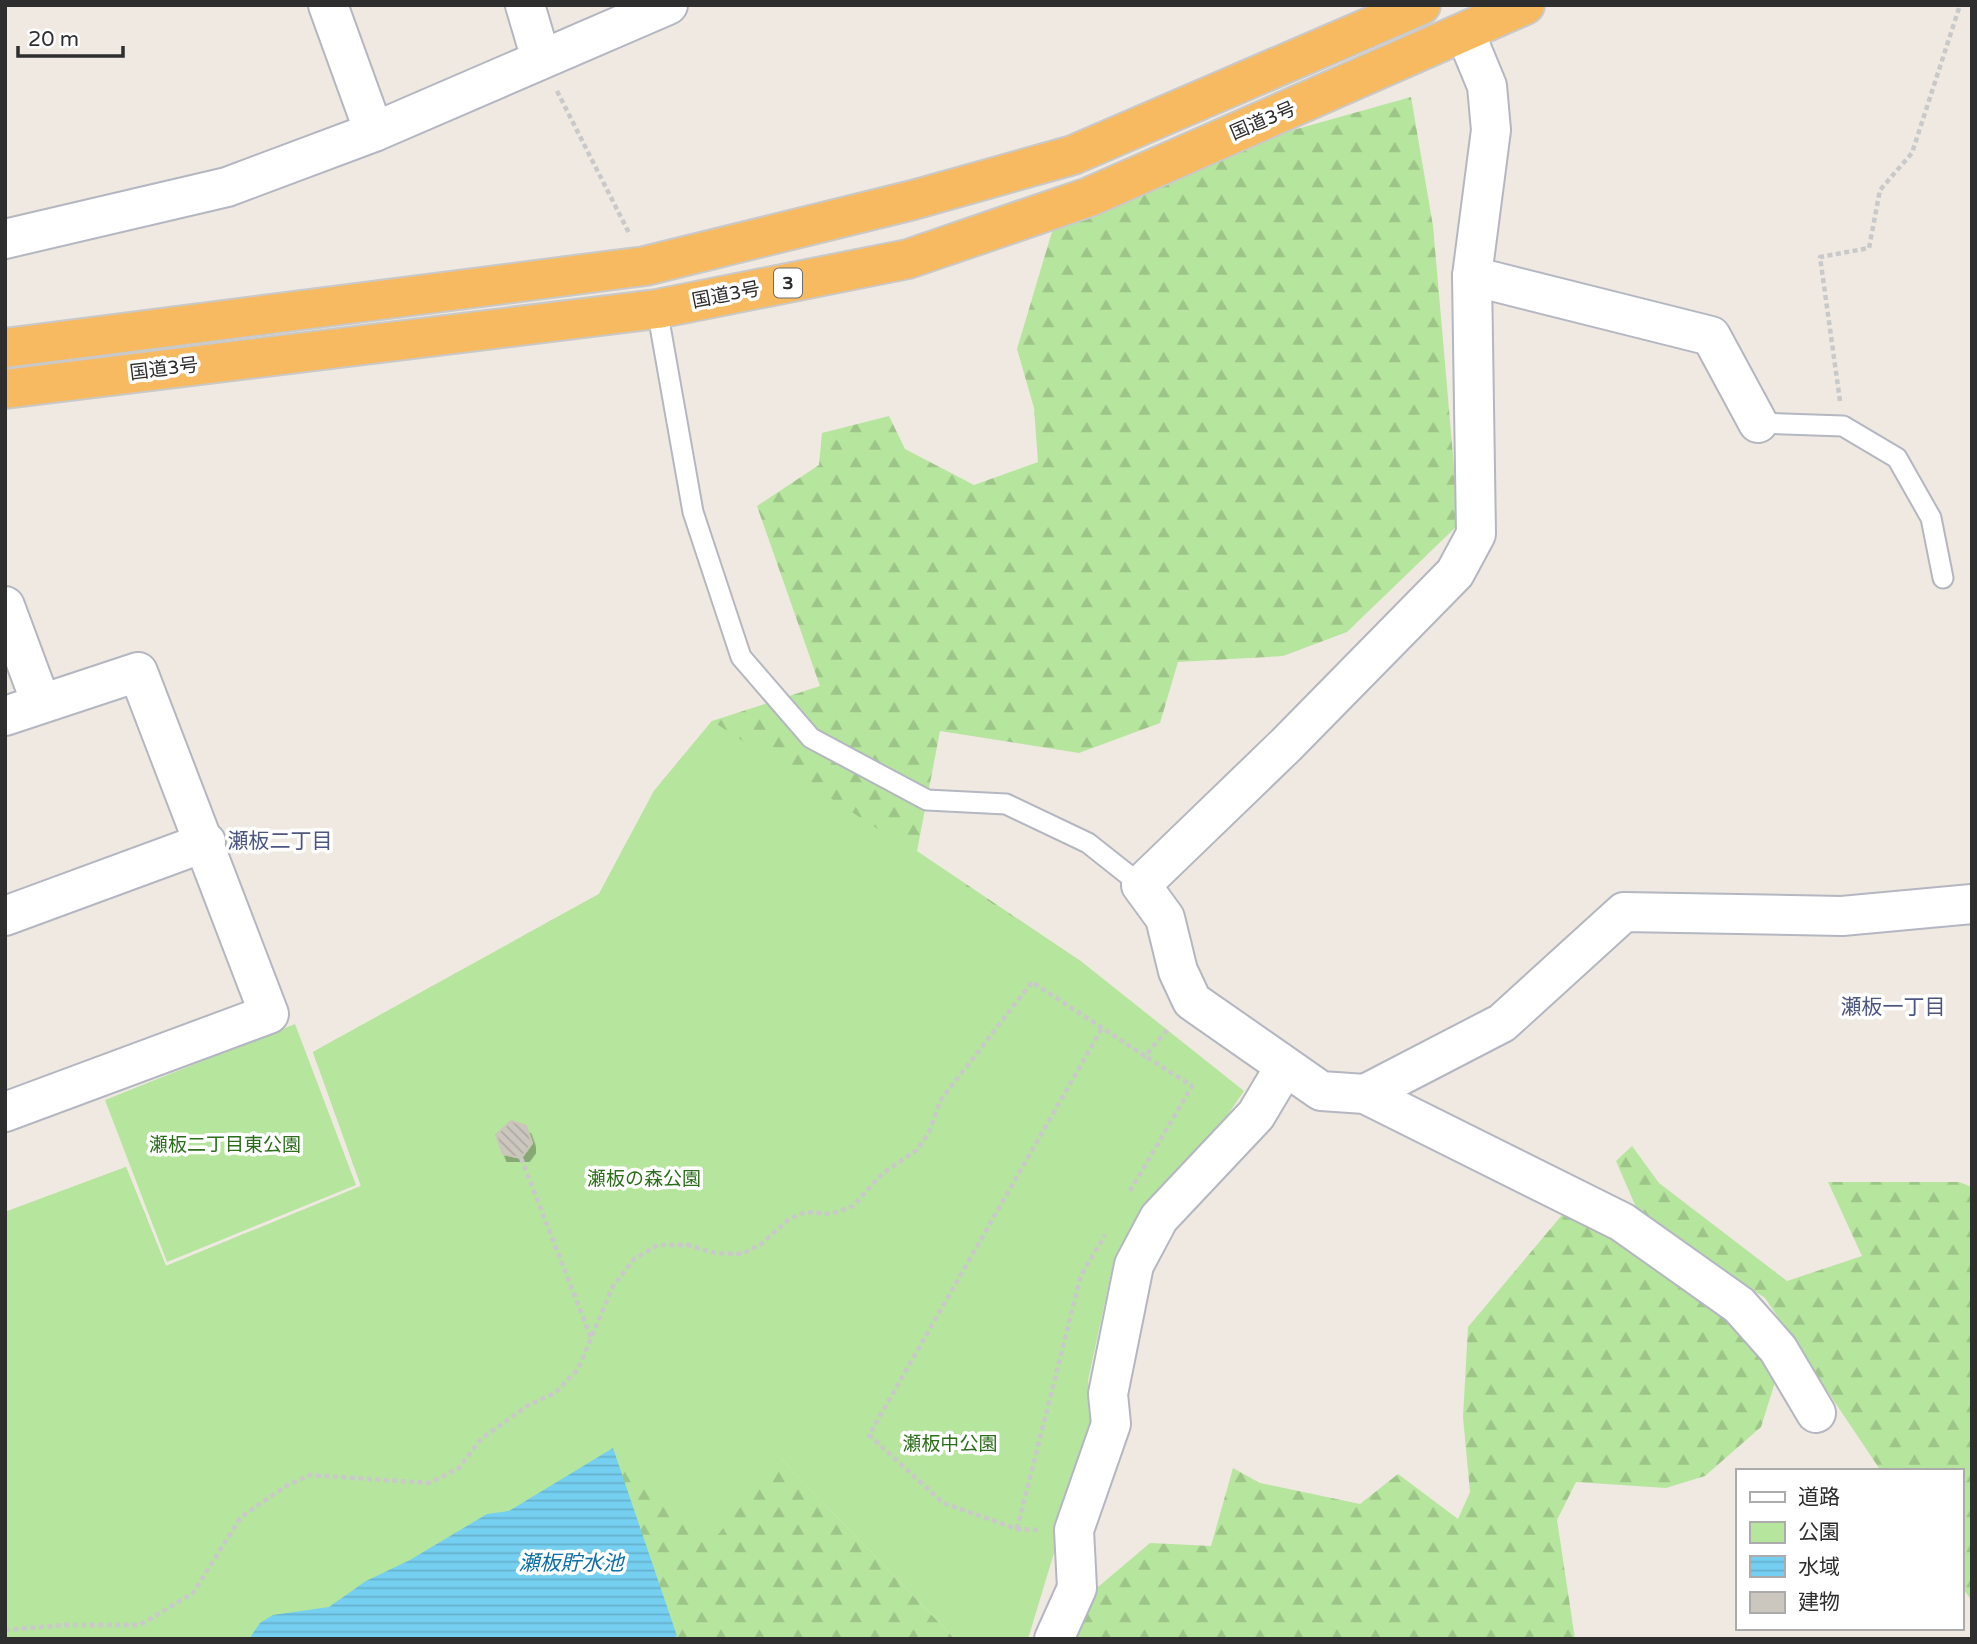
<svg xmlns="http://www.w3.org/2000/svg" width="1977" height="1644" font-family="'Varela Round','Noto Sans JP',sans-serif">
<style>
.forest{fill:url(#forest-firs)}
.park{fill:#b6e59e}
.water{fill:url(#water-rules)}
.building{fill:url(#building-back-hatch);stroke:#cbc5ba;stroke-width:2;filter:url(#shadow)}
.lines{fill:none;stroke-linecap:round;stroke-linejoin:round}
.service-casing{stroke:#b4b7c1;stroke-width:23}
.minor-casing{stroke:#b4b7c1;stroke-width:42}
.trunk-casing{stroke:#c9c9c9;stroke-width:42}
.path{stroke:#c9c9c9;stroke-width:4.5;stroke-dasharray:5 3.5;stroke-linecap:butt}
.service{stroke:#fff;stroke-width:19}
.minor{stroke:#fff;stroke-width:38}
.trunk{stroke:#f8ba60;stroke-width:38}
.labels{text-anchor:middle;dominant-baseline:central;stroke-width:7;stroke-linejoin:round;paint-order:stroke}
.shield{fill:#fff;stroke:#6d6d6d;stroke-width:2}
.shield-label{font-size:18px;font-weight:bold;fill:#2e2e2e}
.street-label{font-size:19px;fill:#2e2e2e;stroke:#fff}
.park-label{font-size:19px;fill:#2c6e1b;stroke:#fff}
.neighbourhood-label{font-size:21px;fill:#4d5680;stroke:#fff}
.water-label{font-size:21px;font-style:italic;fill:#0d6fa3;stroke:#fff}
</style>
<defs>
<pattern id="forest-firs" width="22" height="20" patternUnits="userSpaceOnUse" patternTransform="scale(1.75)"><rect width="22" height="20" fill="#b6e59e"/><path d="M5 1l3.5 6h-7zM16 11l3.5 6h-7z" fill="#9dc588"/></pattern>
<pattern id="water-rules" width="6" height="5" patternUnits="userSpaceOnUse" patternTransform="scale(1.75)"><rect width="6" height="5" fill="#75cff0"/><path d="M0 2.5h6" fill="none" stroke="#66b2ce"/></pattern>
<pattern id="building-back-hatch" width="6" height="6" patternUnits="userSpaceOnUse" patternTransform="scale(1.75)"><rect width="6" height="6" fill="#cbc7bf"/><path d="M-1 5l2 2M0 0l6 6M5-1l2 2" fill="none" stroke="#afaba4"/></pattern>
<filter id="shadow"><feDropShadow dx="4.5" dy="8" stdDeviation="0" flood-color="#0004"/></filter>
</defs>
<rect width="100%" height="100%" fill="#efe9e1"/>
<!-- forest -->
<g class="forest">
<polygon points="1411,97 1433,226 1459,524 1347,632 1283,656 1178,662 1160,723 1079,753 940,731 917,851 1082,962 1054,1071 781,1459 955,1639 250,1635 249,1639 5,1639 5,1212 126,1167 166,1266 361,1186 313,1052 599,894 654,791 712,721 820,686 757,506 819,465 822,433 889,416 905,449 974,485 1038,462 1034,408 1017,349 1054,225 1268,137"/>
<polygon points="1632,1146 1659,1183 1787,1281 1862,1256 1828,1182 1959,1182 1972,1187 1972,1601 1961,1586 1961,1471 1881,1471 1765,1298 1639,1214 1616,1161"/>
<polygon points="1562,1215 1621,1238 1719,1305 1776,1379 1761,1427 1705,1476 1666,1488 1576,1482 1557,1520 1575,1639 1069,1639 1085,1598 1150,1543 1211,1546 1233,1468 1260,1483 1360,1504 1398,1474 1458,1519 1470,1492 1463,1417 1468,1327"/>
</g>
<!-- park -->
<g class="park">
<polygon points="712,721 1082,962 1244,1091 1222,1123 1154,1198 1114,1260 1088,1381 1092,1427 1028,1639 955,1639 780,1458 716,1537 613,1448 509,1511 487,1514 410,1560 366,1581 329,1607 273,1615 249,1639 5,1639 5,1212 126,1167 166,1266 361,1186 313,1052 599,894 654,791"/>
<polygon points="295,1024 356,1185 167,1262 105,1100"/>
</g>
<!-- water -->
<polygon class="water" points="613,1448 677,1636 670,1639 249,1639 260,1623 273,1615 329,1607 366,1581 410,1560 487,1514 509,1511"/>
<!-- building -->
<polygon class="building" points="511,1121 526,1126 532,1143 521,1158 503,1154 496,1135"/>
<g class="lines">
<!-- service casing -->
<g class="service-casing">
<g id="service">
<polyline points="657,309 693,512 741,657 811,738 927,800 1006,804 1088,843 1141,885"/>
<polyline points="1758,423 1843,426 1897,458 1931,518 1943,578"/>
</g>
</g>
<!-- minor casing -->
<g class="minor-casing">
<g id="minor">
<polyline points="328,5 374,132"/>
<polyline points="525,5 541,59"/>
<polyline points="1465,33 1487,86 1491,130 1472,276 1476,534 1455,573 1286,745 1141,885 1165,918 1178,971 1192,1001 1321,1091 1365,1094 1622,1222 1739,1305 1778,1349 1816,1413"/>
<polyline points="5,239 227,187 374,132 668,5"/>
<polyline points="1472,276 1711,336 1758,423"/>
<polyline points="5,606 41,703"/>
<polyline points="5,716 138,672 269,1014 5,1112"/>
<polyline points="5,916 206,842"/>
<polyline points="1365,1094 1502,1023 1624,912 1842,916 1972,904"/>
<polyline points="1054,1639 1077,1588 1074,1530 1111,1424 1108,1394 1134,1265 1159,1218 1256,1115 1284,1068"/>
</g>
</g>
<!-- trunk casing -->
<g class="trunk-casing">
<g id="trunk">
<polyline points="5,348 645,266 913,200 1073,155 1421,5"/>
<polyline points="5,389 657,309 908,259 1089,197 1525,5"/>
</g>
</g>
<!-- path -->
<g class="path">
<polyline points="557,91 629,233"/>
<polyline points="1840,401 1820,257 1869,248 1880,190 1912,153 1960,5"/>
<polyline points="521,1158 592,1340"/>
<polyline points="1130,1191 1192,1086 1145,1056"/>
<polyline points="1017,1529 1081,1275 1105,1235"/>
<polyline points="1038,1530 1017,1529 943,1503 869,1435 1102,1028"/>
<polyline points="5,1630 65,1625 140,1625 193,1593 241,1517 286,1486 310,1475 429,1483 459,1468 481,1439 527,1406 555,1393 578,1369 613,1286 634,1259 658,1245 688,1245 715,1253 742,1254 761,1244 789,1219 805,1212 831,1214 853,1206 883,1173 917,1150 929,1132 940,1101 1032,982 1145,1056 1169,1028"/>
</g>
<!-- service -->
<use href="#service" class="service"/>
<!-- minor -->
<use href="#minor" class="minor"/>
<!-- trunk -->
<use href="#trunk" class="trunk"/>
</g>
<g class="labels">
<!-- shield labels -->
<rect class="shield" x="774" y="268.5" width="28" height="29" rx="5"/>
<g class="shield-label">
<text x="788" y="283">3</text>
</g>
<!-- street labels -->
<g class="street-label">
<text transform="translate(1263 121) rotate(-23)">国道3号</text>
<text transform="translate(726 295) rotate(-11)">国道3号</text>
<text transform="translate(164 369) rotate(-7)">国道3号</text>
</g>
<!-- park labels -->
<g class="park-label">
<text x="225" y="1145">瀬板二丁目東公園</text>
<text x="644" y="1179">瀬板の森公園</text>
<text x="950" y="1444">瀬板中公園</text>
</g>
<!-- neighbourhood labels -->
<g class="neighbourhood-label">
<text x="280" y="841">瀬板二丁目</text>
<text x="1893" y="1007">瀬板一丁目</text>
</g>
<!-- water labels -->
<g class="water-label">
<text x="571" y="1563">瀬板貯水池</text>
</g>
</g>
<!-- border -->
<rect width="1977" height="1644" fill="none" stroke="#2e2e2e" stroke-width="14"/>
<!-- legend -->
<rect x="1736" y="1469" width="228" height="161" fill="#ffffff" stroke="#ababab" stroke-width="2"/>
<rect x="1750" y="1492" width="35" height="10" fill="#ffffff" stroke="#ababab" stroke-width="2"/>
<text x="1798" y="1504" font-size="21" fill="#2e2e2e">道路</text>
<rect x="1750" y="1522" width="35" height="21" fill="#b6e59e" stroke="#ababab" stroke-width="2"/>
<text x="1798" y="1539" font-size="21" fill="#2e2e2e">公園</text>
<rect x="1750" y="1556" width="35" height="21" fill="url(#water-rules)" stroke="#ababab" stroke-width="2"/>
<text x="1798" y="1574" font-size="21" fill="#2e2e2e">水域</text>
<rect x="1750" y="1592" width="35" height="21" fill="#cbc7bf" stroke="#ababab" stroke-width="2"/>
<text x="1798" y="1609" font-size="21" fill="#2e2e2e">建物</text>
<!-- scale -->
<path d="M18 46v10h105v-10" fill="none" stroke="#2e2e2e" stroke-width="3.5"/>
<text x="28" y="46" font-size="21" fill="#2e2e2e" stroke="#ffffff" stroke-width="5" paint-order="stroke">20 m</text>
</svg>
